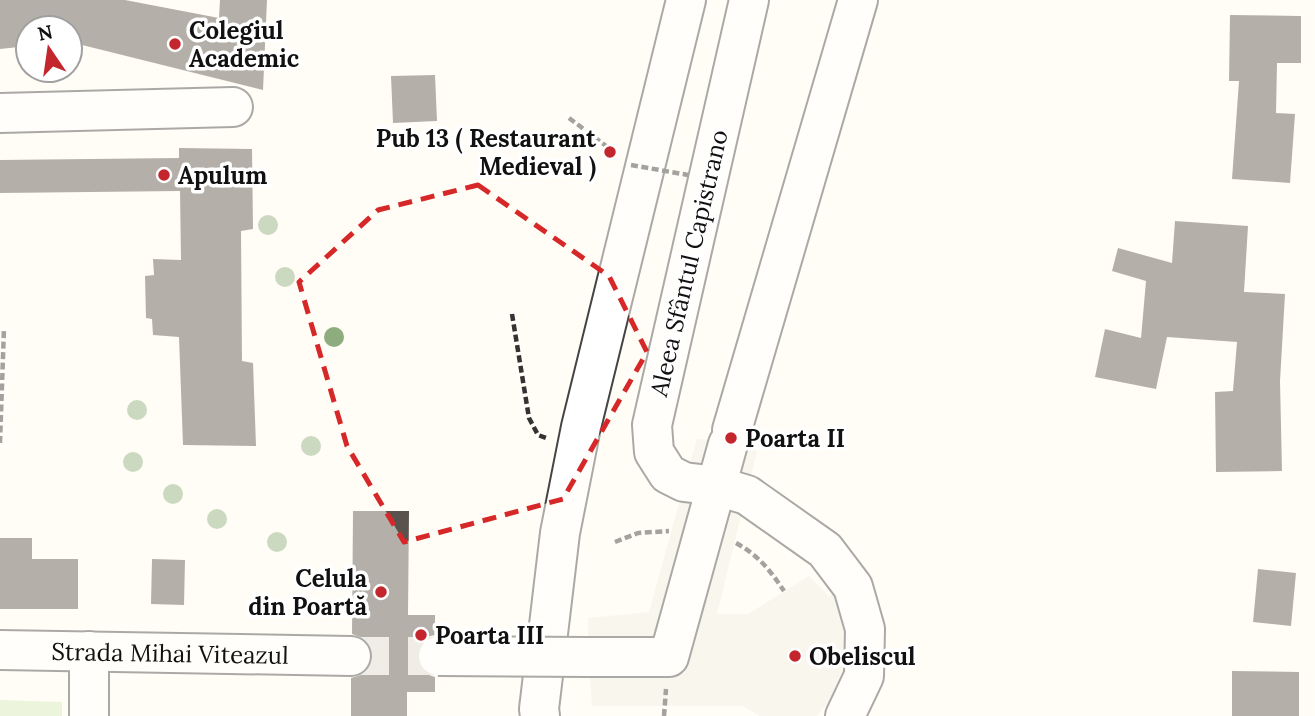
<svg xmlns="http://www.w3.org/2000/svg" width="1315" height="716" font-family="Lora,serif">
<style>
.green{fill:#d5ebbd}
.plaza{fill:#f1ede2}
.building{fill:#5a524d}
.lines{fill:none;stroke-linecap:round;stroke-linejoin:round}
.minor-tunnel{stroke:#dbdad3;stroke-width:38;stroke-dasharray:38 19;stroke-linecap:butt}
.minor-casing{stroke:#444;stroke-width:42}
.path{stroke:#333;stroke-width:4.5;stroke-dasharray:7 3.5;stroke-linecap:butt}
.minor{stroke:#fff;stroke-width:38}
.minor-bridge-casing{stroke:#444;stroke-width:42;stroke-linecap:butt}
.path-bridge{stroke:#333;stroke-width:4.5;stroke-dasharray:7 3.5;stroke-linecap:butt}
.minor-bridge{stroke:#fff;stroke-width:38}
.tree{fill:#8dad7f}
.marked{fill:none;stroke:#d62828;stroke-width:5;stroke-dasharray:14 9;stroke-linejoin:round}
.poi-dot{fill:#c4262e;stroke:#fff;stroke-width:2.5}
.labels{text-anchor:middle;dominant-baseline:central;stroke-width:7;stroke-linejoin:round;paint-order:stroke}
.poi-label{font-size:24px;font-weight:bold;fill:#111;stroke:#fff;text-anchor:start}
.street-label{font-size:24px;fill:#111;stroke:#fff}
</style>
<rect width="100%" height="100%" fill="#fffdf5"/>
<!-- green -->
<polygon class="green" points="0,700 62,702 62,716 0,716"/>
<!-- plaza -->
<polygon class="plaza" points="697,438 757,451 717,614 748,614 809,576 829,596 839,591 851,647 841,686 817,716 760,716 742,706 592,706 588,657 588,618 649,612"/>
<!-- building -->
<g class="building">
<polygon points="0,0 125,0 219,18 220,0 267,0 263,90 70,42 70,28 28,28 28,46 0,49"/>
<polygon points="1230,15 1301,16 1301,63 1277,63 1276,113 1295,114 1290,183 1232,179 1239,81 1229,81"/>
<polygon points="435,75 437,121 393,123 391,76"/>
<polygon points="179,148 252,149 253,229 241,231 242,361 253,363 256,446 183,445 179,337 153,335 152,319 146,318 145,276 154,275 153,259 181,260 180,191 0,193 0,160 179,158"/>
<polygon points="1175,221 1248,226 1244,292 1285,294 1280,381 1282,471 1216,472 1215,392 1233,391 1237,342 1167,337 1156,389 1095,377 1105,329 1141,338 1146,281 1112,271 1118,248 1172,263"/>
<polygon points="353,511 409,511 408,615 435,615 435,635 427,637 420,644 416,657 419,667 426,674 435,677 435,692 407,692 407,716 351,716 351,678 361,675 369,668 373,656 370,646 363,638 352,634"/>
<polygon points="0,538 32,538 32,559 78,559 78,609 0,609"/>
<polygon points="152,559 185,560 184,605 151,604"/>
<polygon points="1258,569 1296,573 1291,626 1253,622"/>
<polygon points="1232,671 1299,672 1299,716 1232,716"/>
</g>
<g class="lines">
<!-- minor-tunnel -->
<polyline class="minor-tunnel" points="351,656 435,656"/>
<!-- minor casing -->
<g class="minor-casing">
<g id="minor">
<polyline points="749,0 652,425 654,452 668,474 684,482 717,486 747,495 825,550 853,587 865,629 864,676 845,716"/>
<polyline points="0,113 233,107"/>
<polyline points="732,430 858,0"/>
<path id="s1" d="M 0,650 L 351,656"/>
<polyline points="588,657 669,657 728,444"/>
<polyline points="89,716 89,651"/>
<polyline points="540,716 539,709 560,533 581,427 686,0"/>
</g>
</g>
<!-- path -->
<g class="path">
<polyline points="569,118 614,152"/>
<polyline points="512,314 529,418 538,435 546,438"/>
<polyline points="0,443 4,328"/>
<polyline points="615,542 638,533 669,531"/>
<path d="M 736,543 C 758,555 770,570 784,591"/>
<polyline points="664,716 666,689"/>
</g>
<!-- minor -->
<use href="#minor" class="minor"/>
<!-- minor-bridge casing -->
<g class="minor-bridge-casing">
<polyline id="minor-bridge" points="438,656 588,657"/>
</g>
<!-- path-bridge -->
<polyline class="path-bridge" points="631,165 688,175"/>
<!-- minor-bridge -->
<use href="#minor-bridge" class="minor-bridge"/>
</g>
<!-- trees -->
<g class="tree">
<circle cx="268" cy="225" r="10"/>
<circle cx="285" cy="277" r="10"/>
<circle cx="334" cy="337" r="10"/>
<circle cx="137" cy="410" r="10"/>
<circle cx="311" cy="446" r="10"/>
<circle cx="133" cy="462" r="10"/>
<circle cx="173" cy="494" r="10"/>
<circle cx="217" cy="519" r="10"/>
<circle cx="277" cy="542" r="10"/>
</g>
<!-- marked area -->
<path d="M0 0H1315V716H0ZM 478,185 L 609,276 L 647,352 L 563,499 L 404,542 L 347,446 L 299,282 L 378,210 Z" fill="#fffdf5" fill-opacity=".55" fill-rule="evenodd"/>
<path class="marked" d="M 478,185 L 609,276 L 647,352 L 563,499 L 404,542 L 347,446 L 299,282 L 378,210 Z"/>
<!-- markers -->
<g class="poi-dot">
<circle cx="175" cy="44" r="7"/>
<circle cx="610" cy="152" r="7"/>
<circle cx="164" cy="175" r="7"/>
<circle cx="731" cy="438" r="7"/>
<circle cx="381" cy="592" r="7"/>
<circle cx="421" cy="635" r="7"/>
<circle cx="795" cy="656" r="7"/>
</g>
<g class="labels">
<!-- poi labels -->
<g class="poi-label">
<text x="189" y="30">Colegiul<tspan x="189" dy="28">Academic</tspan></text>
<text x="596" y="138" text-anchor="end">Pub 13 ( Restaurant<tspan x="596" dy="28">Medieval )</tspan></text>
<text x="178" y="175">Apulum</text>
<text x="745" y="438">Poarta II</text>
<text x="367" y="578" text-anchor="end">Celula<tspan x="367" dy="28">din Poartă</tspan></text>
<text x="435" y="635">Poarta III</text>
<text x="809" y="656">Obeliscul</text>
</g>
<!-- street labels -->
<g class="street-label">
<text transform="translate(689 263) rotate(-77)">Aleea Sfântul Capistrano</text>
<text stroke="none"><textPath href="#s1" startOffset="170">Strada Mihai Viteazul</textPath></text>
</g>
</g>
<!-- north arrow -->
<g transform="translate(49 49) rotate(347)"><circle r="33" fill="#ffffff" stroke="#a0a0a0" stroke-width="2"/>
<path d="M0-5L12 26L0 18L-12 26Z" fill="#c4262e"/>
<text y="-10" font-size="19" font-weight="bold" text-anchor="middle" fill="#111111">N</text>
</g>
</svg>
